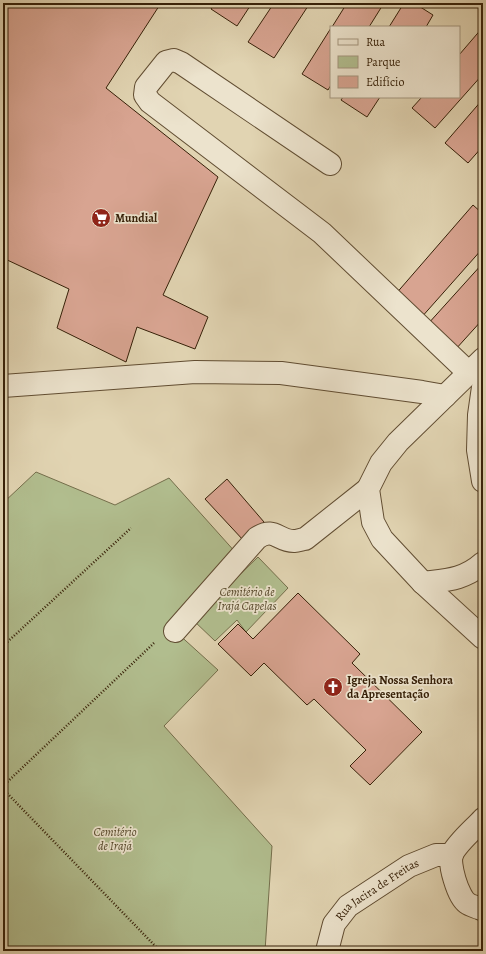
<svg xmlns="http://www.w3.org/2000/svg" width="486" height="954" font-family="Alegreya,serif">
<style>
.green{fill:#b1bd8e;stroke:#746e4b}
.building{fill:#d8a491;stroke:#362008}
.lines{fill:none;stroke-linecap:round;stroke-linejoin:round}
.minor-casing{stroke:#614d32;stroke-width:24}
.path{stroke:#362008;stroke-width:2.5;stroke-dasharray:1 2;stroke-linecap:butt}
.minor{stroke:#ece3cd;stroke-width:22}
.labels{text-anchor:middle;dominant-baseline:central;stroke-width:3.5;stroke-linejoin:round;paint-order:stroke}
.poi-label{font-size:12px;font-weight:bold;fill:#362008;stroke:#ece3cd;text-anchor:start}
.park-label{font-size:12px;font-style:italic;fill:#55472a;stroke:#ece3cd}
.street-label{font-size:12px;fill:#362008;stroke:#ece3cd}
</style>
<rect width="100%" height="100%" fill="#e1d4b2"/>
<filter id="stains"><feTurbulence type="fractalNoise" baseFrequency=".005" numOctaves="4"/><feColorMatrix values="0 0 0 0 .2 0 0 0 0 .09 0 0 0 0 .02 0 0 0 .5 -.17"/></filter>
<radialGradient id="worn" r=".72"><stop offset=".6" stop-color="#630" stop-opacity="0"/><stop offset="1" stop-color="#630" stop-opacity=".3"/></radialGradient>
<!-- green -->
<g class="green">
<polygon points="36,472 115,505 169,478 237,554 175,631 218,670 164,726 272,846 265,951 3,951 3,503"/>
<polygon points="258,557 288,588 246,632 237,620 215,641 193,620"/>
</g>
<!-- building -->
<g class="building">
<polygon points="3,3 161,3 106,88 218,177 163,295 208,317 195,349 137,327 126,362 57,328 69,289 3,258"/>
<polygon points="215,3 252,3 237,26 211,9"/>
<polygon points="274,3 310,3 274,58 248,42"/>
<polygon points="347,3 384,3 369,27 332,27"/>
<polygon points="404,3 414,3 433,15 426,27 389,27"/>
<polygon points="483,27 483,74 435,128 412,108 422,97 459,97 459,55"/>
<polygon points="331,28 331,85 328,90 302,74"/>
<polygon points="343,97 380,97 367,117 341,100"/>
<polygon points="483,99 483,146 468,163 445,143"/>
<polygon points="473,205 483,214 483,248 420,319 394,296"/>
<polygon points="483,263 483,319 455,350 427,325"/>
<polygon points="227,479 264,522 244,541 205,499"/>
<polygon points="298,593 360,654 352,663 422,732 370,785 350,766 366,750 314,699 307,705 264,663 251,676 218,644 238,624 253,639"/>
</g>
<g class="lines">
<!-- minor casing -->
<g class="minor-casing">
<g id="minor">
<polyline points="330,164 181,63 174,60 166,62 146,87 145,95 150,102 322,233 469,373"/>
<polyline points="483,359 398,442 381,463 368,489 373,522 382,539 423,583 483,638"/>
<polyline points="3,386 195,372 281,373 422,392 445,396"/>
<polyline points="483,387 479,415 478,450 483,481"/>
<path d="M 423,583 C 446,580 464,580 483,563"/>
<path d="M 175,631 L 257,538 C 275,526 278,542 295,541 C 298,541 302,539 305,539 L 368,489"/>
<path d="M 483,819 C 474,829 458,842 452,854 C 448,863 458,897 467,903 C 471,906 477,907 481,909 L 483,908"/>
<path id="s1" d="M 327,951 L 334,924 L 348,906 L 409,866 L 436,855 L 452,855"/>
</g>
</g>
<!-- path -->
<g class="path">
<polyline points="3,646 131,528"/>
<polyline points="3,786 154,643"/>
<polyline points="3,789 160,951"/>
</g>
<!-- minor -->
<use href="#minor" class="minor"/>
</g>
<!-- icons -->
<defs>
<g id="supermarket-disc" transform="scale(1)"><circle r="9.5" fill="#8f2418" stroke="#ece3cd"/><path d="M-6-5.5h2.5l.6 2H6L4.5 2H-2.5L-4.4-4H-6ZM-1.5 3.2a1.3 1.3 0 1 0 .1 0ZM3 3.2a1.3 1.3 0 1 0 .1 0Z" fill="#fff"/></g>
<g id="church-disc" transform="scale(1)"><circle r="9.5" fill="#8f2418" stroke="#ece3cd"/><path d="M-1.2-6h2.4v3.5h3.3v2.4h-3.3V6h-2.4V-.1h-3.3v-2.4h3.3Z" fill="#fff"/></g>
</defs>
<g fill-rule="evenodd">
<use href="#supermarket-disc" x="101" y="218"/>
<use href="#church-disc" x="333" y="687"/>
</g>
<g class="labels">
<!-- poi labels -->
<g class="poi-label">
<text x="115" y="218">Mundial</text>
<text x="347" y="680">Igreja Nossa Senhora<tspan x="347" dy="14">da Apresentação</tspan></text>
</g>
<!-- park labels -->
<g class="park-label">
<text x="247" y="592">Cemitério de<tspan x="247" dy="14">Irajá Capelas</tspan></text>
<text x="115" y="832">Cemitério<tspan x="115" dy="14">de Irajá</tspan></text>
</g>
<!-- street labels -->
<g class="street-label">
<text stroke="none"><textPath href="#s1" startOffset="84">Rua Jacira de Freitas</textPath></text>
</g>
</g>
<!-- margin -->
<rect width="486" height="954" fill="none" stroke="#e1d4b2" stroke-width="16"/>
<rect x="4" y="4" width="478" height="946" fill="none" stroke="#362008" stroke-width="2"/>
<rect x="8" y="8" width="470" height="938" fill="none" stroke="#362008"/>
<!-- legend -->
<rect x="330" y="26" width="130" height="72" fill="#ece3cd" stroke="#a3957e"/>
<rect x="338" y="39" width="20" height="6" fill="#ece3cd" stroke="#a3957e"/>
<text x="366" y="46" font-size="12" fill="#362008">Rua</text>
<rect x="338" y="56" width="20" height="12" fill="#b1bd8e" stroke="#a3957e"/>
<text x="366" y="66" font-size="12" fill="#362008">Parque</text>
<rect x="338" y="76" width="20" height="12" fill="#d8a491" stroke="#a3957e"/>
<text x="366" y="86" font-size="12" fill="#362008">Edifício</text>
<rect width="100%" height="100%" filter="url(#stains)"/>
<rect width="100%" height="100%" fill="url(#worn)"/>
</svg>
